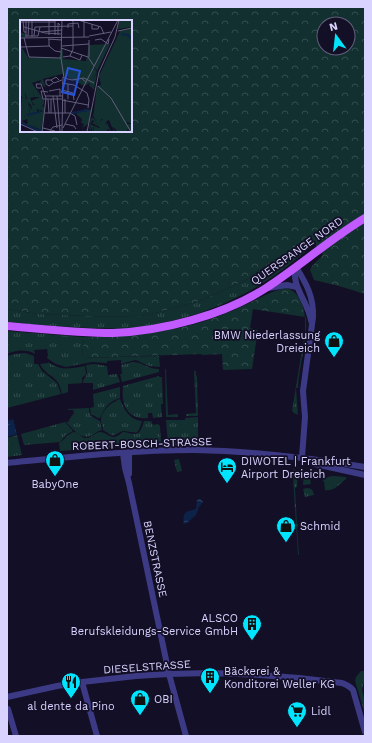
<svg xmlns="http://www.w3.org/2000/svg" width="372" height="743" font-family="'Work Sans',sans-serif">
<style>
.grass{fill:url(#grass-tufts)}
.forest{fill:url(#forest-crowns);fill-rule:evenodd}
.water{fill:url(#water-ripples)}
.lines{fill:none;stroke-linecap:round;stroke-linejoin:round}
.minor{stroke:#3d3a85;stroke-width:6}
.major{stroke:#c25bff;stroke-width:8}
.labels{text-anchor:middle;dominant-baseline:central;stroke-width:3.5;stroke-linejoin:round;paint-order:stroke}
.street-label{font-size:11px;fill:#d9d4ff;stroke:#130f26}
.poi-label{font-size:11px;fill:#d9d4ff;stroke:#130f26;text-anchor:start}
.inset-river{fill:none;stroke:#0c2248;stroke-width:2}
.inset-road{fill:none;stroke:#625e7d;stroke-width:1}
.view{fill:#2655da;fill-opacity:0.15;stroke:#2655da;stroke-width:2}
.inset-edge{fill:none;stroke:#d9d4ff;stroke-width:2}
</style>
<defs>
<pattern id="grass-tufts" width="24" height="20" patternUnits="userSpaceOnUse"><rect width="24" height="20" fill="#12302f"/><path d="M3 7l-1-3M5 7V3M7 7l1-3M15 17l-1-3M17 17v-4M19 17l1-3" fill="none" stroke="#344d4e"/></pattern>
<pattern id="forest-crowns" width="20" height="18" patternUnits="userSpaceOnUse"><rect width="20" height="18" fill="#12302f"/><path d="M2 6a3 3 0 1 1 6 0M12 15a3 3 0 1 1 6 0" fill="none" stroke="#344d4e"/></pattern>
<pattern id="water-ripples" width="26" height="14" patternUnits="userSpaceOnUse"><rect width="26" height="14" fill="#0c2248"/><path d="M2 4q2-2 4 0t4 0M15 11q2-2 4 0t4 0" fill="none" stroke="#2f4163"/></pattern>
</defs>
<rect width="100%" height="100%" fill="#130f26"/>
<!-- grass -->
<g class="grass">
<path d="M 273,259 L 280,261 L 285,268 C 240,302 184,323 128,328 C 116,329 104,328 92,328 C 64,327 35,325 7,322 L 7,309 L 38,314 L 86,316 L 135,317 L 151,314 L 200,301 L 248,279 Z"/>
<path d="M 305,317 L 306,317 C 308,341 299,364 298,388 L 296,388 L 298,415 L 294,413 L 292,411 L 305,331 Z"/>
<path d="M 7,331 L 84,337 L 82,358 L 159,356 L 160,367 L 149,366 L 140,362 L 136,360 L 131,361 L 121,364 L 121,360 L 107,361 L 107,363 L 92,362 L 66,367 L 56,364 L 47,358 L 48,355 L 47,349 L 34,350 L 35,354 C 26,349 16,350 7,354 Z"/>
<polygon points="25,353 34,356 34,364 38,364 42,371 57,383 61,394 7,408 7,356 15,354"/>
<path d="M 48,362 C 61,371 69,369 85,366 L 86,374 L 82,378 L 82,383 L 68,384 L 68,392 L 62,394 C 61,390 60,387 59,384 C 54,375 44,374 40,364 L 48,363 Z"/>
<path d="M 132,362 C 142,362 148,369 159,369 L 159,372 L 122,382 L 120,374 L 122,374 L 121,365 Z"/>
<path d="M 94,364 L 107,366 L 108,375 L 117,374 L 120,382 L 93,390 L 93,383 L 83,383 C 83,379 84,379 86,376 C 88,373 86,368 86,365 Z"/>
<polygon points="165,369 166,369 168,415 178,414 178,417 166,417"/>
<polygon points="194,371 196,371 196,375 197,376 198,416 186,416 186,414 196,413"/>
<path d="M 159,376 L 159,377 L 162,377 L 163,404 L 161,404 L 162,417 L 153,418 L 152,413 L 148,413 L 148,418 C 127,420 121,404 123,386 Z"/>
<path d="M 120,387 L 120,398 C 108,402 105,407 100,418 L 98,418 L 91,414 L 90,408 L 94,407 L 93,394 Z"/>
<path d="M 120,399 C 124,410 130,420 142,421 C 137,437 138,432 123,431 C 111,435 117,439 103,430 C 103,427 101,423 101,420 C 101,410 112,402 120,399 Z"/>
<path d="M 89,408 C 89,417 93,417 100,421 L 102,430 C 97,431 95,434 90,436 C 81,440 72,428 66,422 L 68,422 L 71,417 L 74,413 L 73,410 L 68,410 L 68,409 Z"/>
<polygon points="198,417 198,437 197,445 168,445 166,420 185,420 185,418"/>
<path d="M 144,421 L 151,421 L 153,425 L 158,424 L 160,426 L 161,441 L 159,445 L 60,451 L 59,443 C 63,441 70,432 74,432 C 78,432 81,437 85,438 C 91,439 94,433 100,432 C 106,432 109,438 115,437 C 118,436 120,434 123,432 C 128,432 137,437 140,431 C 142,429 143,424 144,421 Z"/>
<polygon points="65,422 73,431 66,435 60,442 24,445 21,434"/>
<polygon points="17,435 22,455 7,457 7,438"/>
<polygon points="179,459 182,471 177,472 174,460"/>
<polygon points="293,469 298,472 297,487 295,488 297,524 298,524 298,527 297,527 299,555 298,555 294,494"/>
<polygon points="304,473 309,473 311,484 303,485"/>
<path d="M 334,476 L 345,477 L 347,478 C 341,483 334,492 325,490 L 324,481 L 322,480 L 328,477 Z"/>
<path d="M 307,488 C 312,488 313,491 314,495 L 305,497 L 303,489 Z"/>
<polygon points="361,671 365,671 365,680 363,685 362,690 365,701 365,714 355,681 356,677"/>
</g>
<!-- forest -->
<g class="forest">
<path d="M 7,7 L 365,7 L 365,294 L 339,286 L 314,280 L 310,270 L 312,266 L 323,255 L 315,244 L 285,268 L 280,261 L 273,259 L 248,279 L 200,301 L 151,314 L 135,317 L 86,316 L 38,314 L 7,309 ZM 21,21 L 131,21 L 131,131 L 21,131 ZM 324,24 L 348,24 L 348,48 L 324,48 Z"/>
<path d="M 287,288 C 299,292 303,305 305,317 L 253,309 L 250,328 L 258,330 L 252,369 L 223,370 L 222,354 L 202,355 L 201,354 L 82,358 L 84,337 C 126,337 177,332 216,317 C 227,313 237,309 247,304 C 260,298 273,290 287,288 Z"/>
</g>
<!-- water -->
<g class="water">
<polygon points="13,419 17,434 7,437 7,421"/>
<polygon points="199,499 201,499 203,502 199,507 196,515 187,523 185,524 183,523 184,515 186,512 196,509 197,500"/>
</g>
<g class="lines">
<!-- minor -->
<g class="minor">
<path d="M 296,267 C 306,283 314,297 313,317 L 303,391 L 305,417 L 302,457"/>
<path d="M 296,267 C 290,285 309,303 311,321"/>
<polyline points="268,288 287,285 297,287"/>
<polyline points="123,453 125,468 129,483 169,674 186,736"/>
<polyline points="307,460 315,464 365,475"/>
<path d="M 7,463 C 69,457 133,450 195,450 C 252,451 309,458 365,467"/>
<polyline points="129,474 129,453"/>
<polyline points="82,682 97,736"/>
<path d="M 7,697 L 57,686 L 82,682 L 136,676 L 169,674 L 211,673 L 260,675 L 299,678 L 342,683 C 347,685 350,686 353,690 L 365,732"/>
<polyline points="8,709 16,736"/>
</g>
<!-- major -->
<path class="major" d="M 7,326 C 42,329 78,333 113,333 C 163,331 224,315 266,288 C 300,266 330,239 365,218"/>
</g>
<!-- icons -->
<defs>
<g id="shop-pin" transform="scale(1)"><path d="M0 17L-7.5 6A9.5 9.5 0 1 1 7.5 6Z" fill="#00e5ff" stroke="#130f26"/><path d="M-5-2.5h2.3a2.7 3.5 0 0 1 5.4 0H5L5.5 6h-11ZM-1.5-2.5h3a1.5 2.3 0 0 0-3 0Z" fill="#111"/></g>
<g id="hotel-pin" transform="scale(1)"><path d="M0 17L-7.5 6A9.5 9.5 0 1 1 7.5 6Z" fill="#00e5ff" stroke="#130f26"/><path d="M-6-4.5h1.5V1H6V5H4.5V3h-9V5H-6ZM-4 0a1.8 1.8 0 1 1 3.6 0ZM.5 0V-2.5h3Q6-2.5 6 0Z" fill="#111"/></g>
<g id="building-pin" transform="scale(1)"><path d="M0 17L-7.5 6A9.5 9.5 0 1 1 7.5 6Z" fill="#00e5ff" stroke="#130f26"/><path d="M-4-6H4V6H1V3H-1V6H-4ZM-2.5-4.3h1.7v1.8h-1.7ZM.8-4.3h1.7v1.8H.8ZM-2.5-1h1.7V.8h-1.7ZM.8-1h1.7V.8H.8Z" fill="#111"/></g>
<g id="restaurant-pin" transform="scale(1)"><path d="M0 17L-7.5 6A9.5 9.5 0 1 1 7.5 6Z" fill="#00e5ff" stroke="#130f26"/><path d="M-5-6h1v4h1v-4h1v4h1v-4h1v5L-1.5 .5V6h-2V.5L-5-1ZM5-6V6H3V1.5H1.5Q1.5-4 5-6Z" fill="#111"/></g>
<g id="supermarket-pin" transform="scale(1)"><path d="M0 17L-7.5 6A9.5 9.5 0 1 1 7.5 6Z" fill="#00e5ff" stroke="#130f26"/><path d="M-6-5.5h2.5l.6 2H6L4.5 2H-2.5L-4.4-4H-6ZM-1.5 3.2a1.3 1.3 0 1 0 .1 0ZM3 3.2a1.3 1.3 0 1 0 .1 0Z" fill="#111"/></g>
</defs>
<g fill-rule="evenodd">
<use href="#shop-pin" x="334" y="341"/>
<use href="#shop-pin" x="55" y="460"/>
<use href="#hotel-pin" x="227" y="467"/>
<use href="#shop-pin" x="286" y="526"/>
<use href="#building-pin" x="252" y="624"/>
<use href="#building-pin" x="210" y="677"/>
<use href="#restaurant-pin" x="71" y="682"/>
<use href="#shop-pin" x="140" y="699"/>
<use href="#supermarket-pin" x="297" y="711"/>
</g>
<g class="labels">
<!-- street labels -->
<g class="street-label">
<text transform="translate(297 251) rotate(-35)">QUERSPANGE NORD</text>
<text transform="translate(142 444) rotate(-2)">ROBERT-BOSCH-STRASSE</text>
<text transform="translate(155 559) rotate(78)">BENZSTRASSE</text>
<text transform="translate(147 667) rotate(-4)">DIESELSTRASSE</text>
</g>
<!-- poi labels -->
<g class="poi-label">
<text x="320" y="335" text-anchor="end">BMW Niederlassung<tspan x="320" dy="13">Dreieich</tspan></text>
<text x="241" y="461">DIWOTEL | Frankfurt<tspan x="241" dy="13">Airport Dreieich</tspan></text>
<text x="55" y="484" text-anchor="middle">BabyOne</text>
<text x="300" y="526">Schmid</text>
<text x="238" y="618" text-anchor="end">ALSCO<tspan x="238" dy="13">Berufskleidungs-Service GmbH</tspan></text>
<text x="224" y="671">Bäckerei &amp;<tspan x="224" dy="13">Konditorei Weller KG</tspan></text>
<text x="154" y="699">OBI</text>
<text x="71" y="706" text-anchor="middle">al dente da Pino</text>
<text x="311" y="711">Lidl</text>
</g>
</g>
<!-- overview -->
<g transform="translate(20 20)">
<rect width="112" height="112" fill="#130f26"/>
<path d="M 2,77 L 8,81 L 10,94 L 11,90 L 12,94 L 23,91 L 18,88 L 22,86 L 25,88 L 21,110 L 10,105 L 6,97 L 0,99 L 3,96 L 0,96 ZM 78,82 L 108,104 L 112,104 L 112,112 L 108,109 L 106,112 L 97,112 L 94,106 L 92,107 L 96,112 L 94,112 L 89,99 L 83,106 L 87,103 L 91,112 L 88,109 L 85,112 L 74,112 L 74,108 L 81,108 L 72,103 L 75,101 L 77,104 L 83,99 L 76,101 L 73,95 Z" fill="#12302f"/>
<path d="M 99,0 L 112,0 L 112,7 L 98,9 ZM 112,8 L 112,104 L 107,102 L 107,108 L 104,112 L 106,109 L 102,102 L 96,109 L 92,107 L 89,100 L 87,100 L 87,95 L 81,99 L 80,102 L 77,104 L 73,100 L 70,104 L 79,108 L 86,101 L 84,111 L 82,108 L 80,111 L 73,107 L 74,112 L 73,112 L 70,106 L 71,112 L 70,112 L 69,108 L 71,98 L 73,98 L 77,66 L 81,65 L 79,56 L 100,11 ZM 81,86 L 87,95 L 76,101 L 72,96 L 79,95 L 76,92 ZM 0,12 L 6,14 L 6,18 L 1,16 L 1,26 L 9,39 L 9,37 L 39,38 L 43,29 L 43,39 L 66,41 L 69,25 L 90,24 L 77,51 L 70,40 L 77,52 L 72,61 L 77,53 L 74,70 L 69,65 L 70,63 L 64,66 L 42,54 L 23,59 L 26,68 L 20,63 L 21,60 L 12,63 L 24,80 L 24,84 L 19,89 L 23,90 L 19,91 L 17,88 L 17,92 L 3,97 L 12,98 L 11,100 L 7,99 L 2,101 L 6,104 L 8,103 L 7,100 L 11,102 L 10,105 L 21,112 L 0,103 L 0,96 L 10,94 L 9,84 L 12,90 L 15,85 L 11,81 L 20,77 L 15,77 L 13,72 L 5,72 L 6,80 L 0,75 ZM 65,89 L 72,90 L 68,104 L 62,108 L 64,112 L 68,107 L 67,109 L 65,112 L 63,112 L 62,108 L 64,104 L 61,103 L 62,99 L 56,94 Z" fill="#12302f" fill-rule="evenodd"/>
<path d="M 70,40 L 73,46 L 69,55 L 62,56 L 61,42 Z" fill="#12302f"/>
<path d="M 5,72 L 13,72 L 15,77 L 20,76 L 10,78 L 13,85 L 15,85 L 13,93 L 11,85 L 4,79 L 7,79 Z" fill="#12302f"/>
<path class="inset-river" d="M 101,14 L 108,15 L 112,19M 52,93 L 69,90M 7,95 L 20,92M 2,104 L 24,112"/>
<path class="inset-road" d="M 3,0 L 4,12 L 6,12M 6,0 L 6,17M 29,0 L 29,15M 35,0 L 35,15M 58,0 L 81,7 L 84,14M 0,2 L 35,2M 72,4 L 72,9 L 78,9 L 79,6M 4,7 L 25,13 L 41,14M 48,8 L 48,4 L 58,3 L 59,8M 98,11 L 112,8M 21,12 L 42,10M 38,15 L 38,3 L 40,5M 6,16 L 18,16 L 20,7M 8,16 L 9,0M 14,16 L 15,7 L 53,6M 69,16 L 91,12M 12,17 L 12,0M 64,17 L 64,0M 0,18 L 69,17M 4,18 L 9,37 L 41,38M 28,19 L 42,20M 29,19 L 29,26 L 35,31 L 41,32M 69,20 L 69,37M 75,20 L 81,19 L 88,24 L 89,19M 42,26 L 69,24M 1,27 L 30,26M 41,28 L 68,37 L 74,46M 50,36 L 60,40 L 62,35M 43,37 L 50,36 L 53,29 L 53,0M 41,38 L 44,58 L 52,60 L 64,58 L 74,63M 41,38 L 42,0M 61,58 L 66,62 L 98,0M 31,60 L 26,60 L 26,64 L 29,66 L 33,63M 39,60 L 36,57 L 31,60 L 34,63 L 42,60M 42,63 L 54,65 L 67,73 L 69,80 L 68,88M 78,66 L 91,78 L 111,112M 21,68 L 17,68 L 16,64 L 21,64 L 26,78 L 22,112M 42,70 L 53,73 L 54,80M 29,71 L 40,69 L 40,76M 28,72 L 21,71 L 23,79 L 42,79M 25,76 L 43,76M 33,76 L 37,108M 37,76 L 40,111M 28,79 L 29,93M 31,79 L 31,93M 48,79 L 48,64M 42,80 L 68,85M 25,93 L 50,93 L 55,96 L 57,105M 45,93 L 45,79M 0,104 L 18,112M 45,104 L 54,106 L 56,109M 23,108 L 35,111M 43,108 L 66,62M 29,112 L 33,107 L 42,105M 42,112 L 43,57M 67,112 L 79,52 L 95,17 L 99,0"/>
<path class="view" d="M 48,48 L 60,51 L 54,75 L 42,72 Z"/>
<rect width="112" height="112" class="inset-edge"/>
</g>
<!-- border -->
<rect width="372" height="743" fill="none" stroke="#d9d4ff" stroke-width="16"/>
<!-- north arrow -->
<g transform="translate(336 36) rotate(345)"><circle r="19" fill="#130f26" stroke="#625e7d"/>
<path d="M0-3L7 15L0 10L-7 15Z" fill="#00e5ff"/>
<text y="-6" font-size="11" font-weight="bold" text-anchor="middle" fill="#d9d4ff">N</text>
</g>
</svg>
